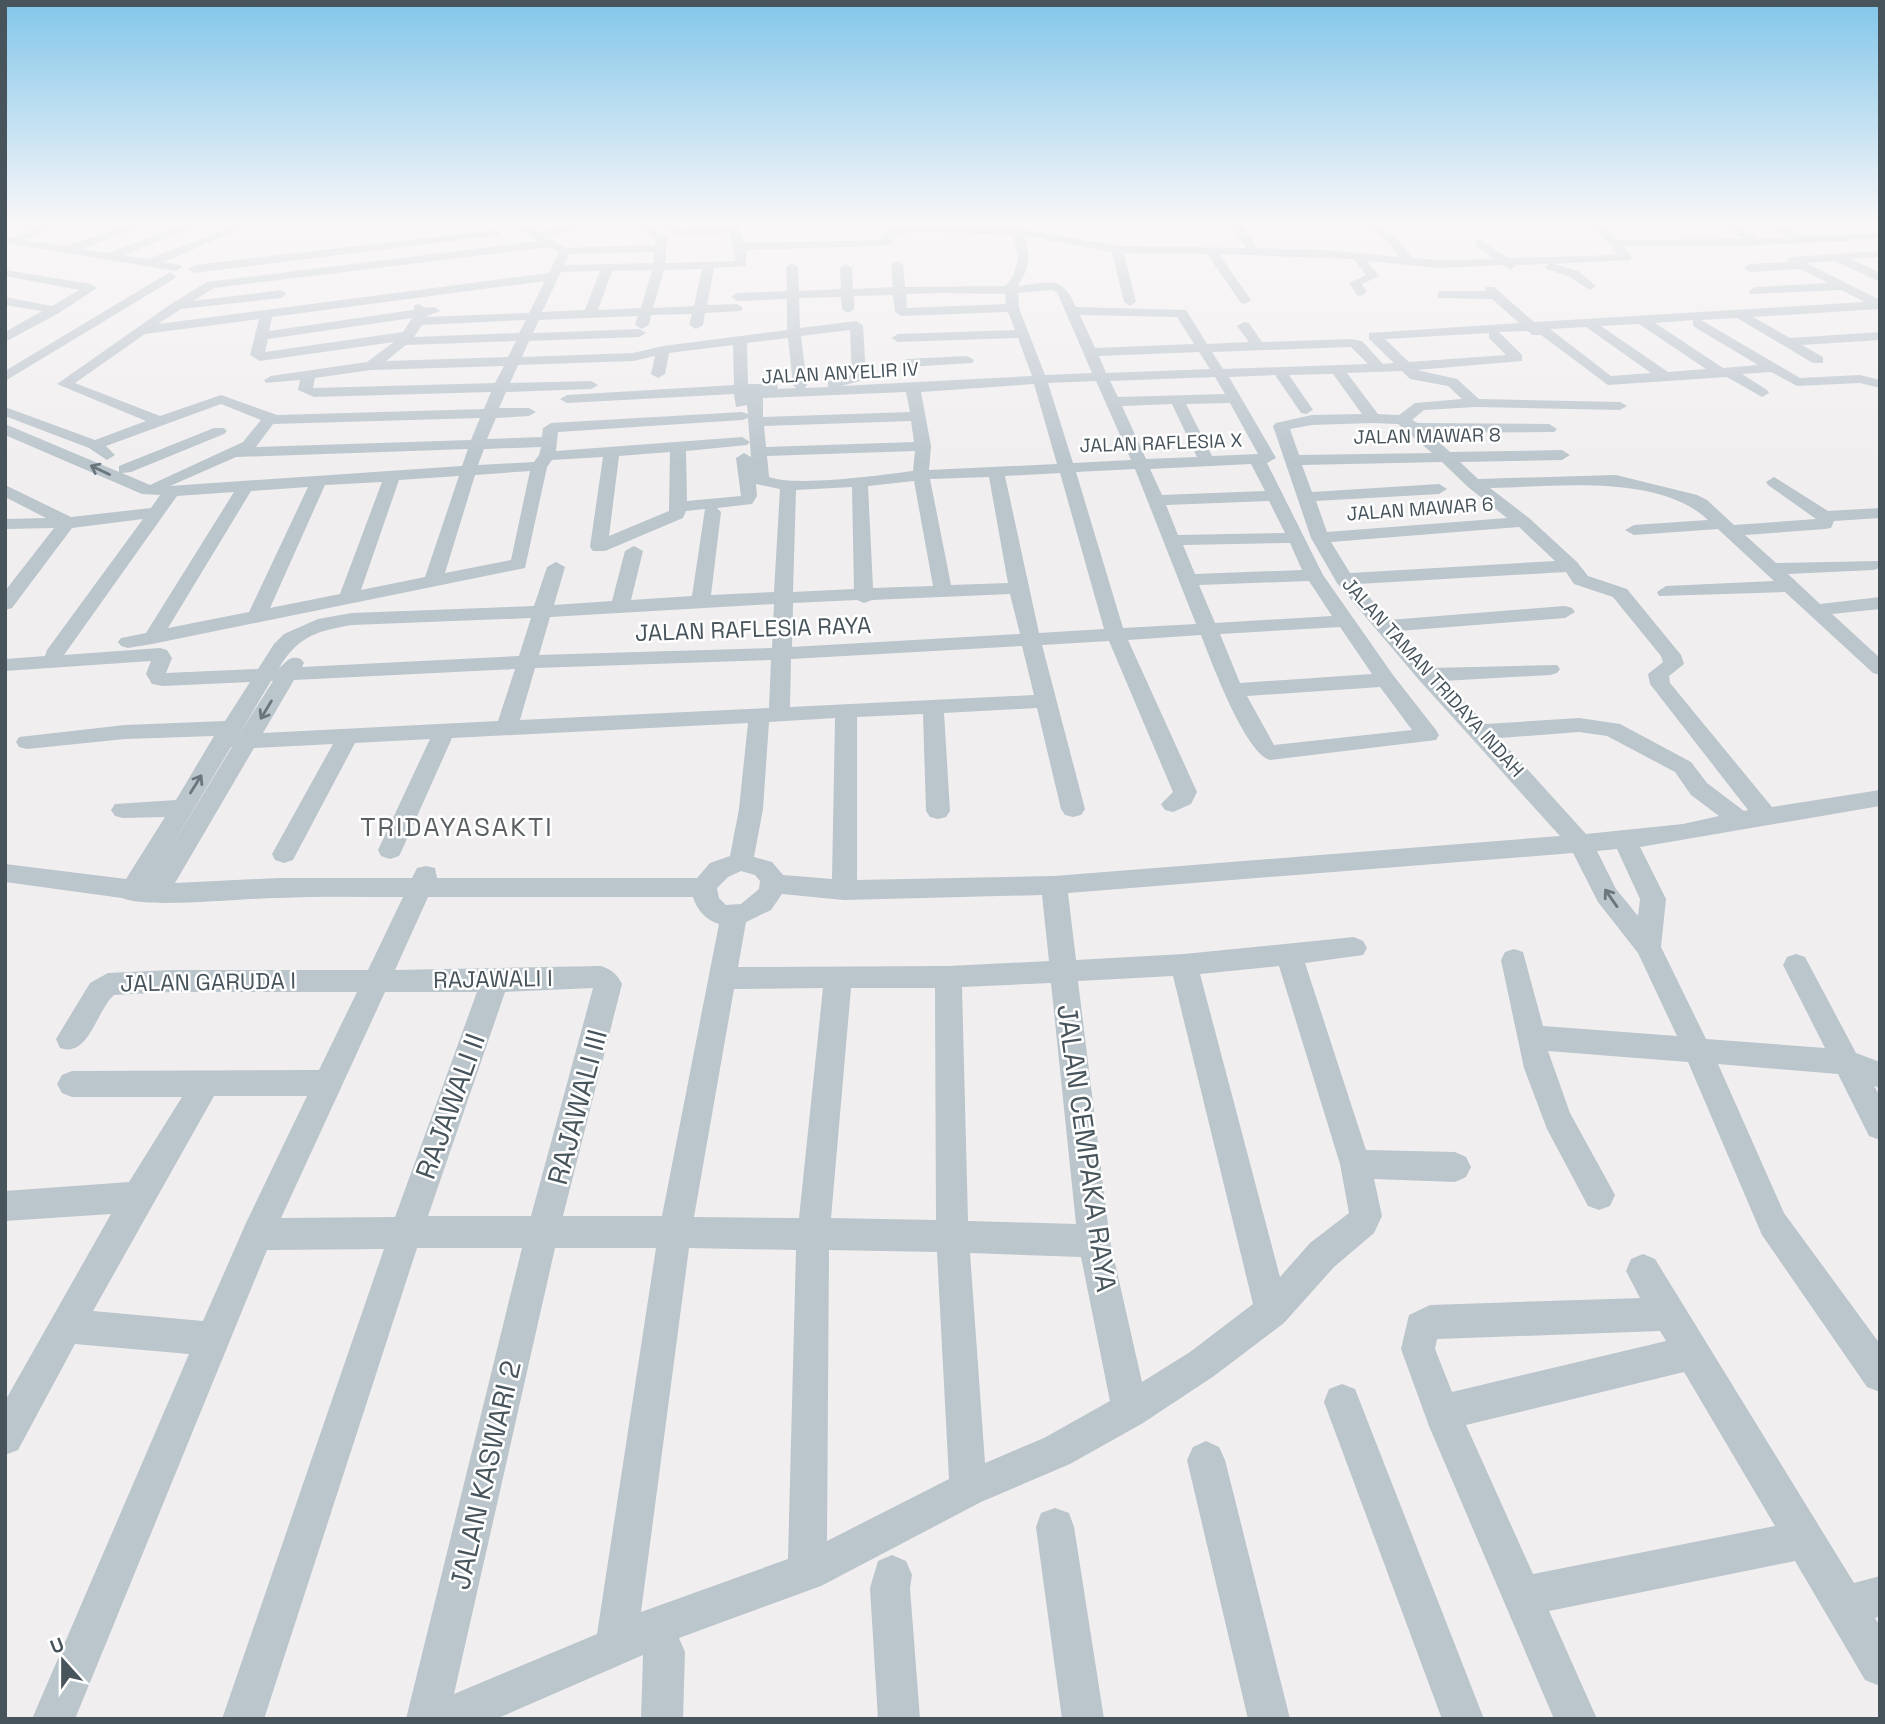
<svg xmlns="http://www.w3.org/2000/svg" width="1885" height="1724" font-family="'Space Grotesk',sans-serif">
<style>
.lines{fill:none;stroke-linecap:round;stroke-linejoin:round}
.minor{fill:#bac5cc;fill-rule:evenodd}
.oneway{stroke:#6a767e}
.labels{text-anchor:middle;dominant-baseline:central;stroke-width:5;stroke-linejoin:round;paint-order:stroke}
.far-street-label{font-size:19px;fill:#47545c;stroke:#fff}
.street-label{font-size:23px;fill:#47545c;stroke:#fff}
.quarter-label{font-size:26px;letter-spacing:2px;fill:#5b6064;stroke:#fff}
.near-street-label{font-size:28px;fill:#47545c;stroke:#fff}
</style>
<rect width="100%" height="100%" fill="#f1eeef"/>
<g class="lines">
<!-- minor -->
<g class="minor">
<polygon points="5,222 54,224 54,228 24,240 67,246 132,223 140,223 140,227 82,249 108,253 188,222 198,222 198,226 123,255 149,259 233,226 242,228 164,262 180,265 182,267 176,271 5,243 5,237 11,238 34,228 5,226"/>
<path d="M 506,222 L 520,222 L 539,233 L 577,222 L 596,222 L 548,237 L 567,248 L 655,245 L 655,239 L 632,222 C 648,222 656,226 667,238 L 665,263 L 736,261 L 729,233 L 679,236 L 650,222 L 665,222 L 681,230 L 726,226 L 725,222 L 736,222 L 744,243 L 881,240 L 887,230 L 891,229 L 920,226 L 1012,228 L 1011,222 L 1022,222 L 1023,229 L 1117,246 L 1246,248 L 1228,222 L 1239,222 L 1257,248 L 1325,250 L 1399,257 L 1389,243 L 1363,222 C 1385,222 1399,241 1413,258 L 1440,260 L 1494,259 L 1476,245 L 1476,241 L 1480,240 L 1508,258 L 1618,255 L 1612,245 L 1585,222 L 1597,222 L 1619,240 L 1744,239 L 1717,222 L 1730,222 L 1758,239 L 1788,237 L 1760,222 L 1774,222 L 1804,236 L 1880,233 L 1880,239 L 1741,246 L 1624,246 L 1632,258 L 1630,260 L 1553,264 L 1578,271 L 1596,286 L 1590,290 L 1570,277 L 1547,269 L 1545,267 L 1549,264 L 1516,265 L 1511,270 L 1503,265 L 1440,268 L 1367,261 L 1379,276 L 1362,284 L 1367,292 L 1361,296 L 1357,295 L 1349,283 L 1366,275 L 1354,259 L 1219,254 L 1251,300 L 1245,304 L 1241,303 L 1207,254 L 1124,253 L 1136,302 L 1130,306 L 1124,302 L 1112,252 L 1025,236 C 1030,260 1030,266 1018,286 C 1051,283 1061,274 1076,307 L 1186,310 L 1207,344 L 1249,342 L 1237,326 L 1244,322 L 1249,323 L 1262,342 L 1351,339 L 1362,341 L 1383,364 L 1394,363 L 1369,339 L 1369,333 L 1519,323 L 1492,299 L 1438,298 L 1438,292 L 1442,291 L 1485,291 L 1486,287 L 1494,287 L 1534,322 L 1865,302 L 1841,290 L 1751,294 L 1749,291 L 1755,287 L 1828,283 L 1800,269 L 1750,272 L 1744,268 L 1750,264 L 1788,262 L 1788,258 L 1792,257 L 1880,251 L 1880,257 L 1851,259 L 1880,273 L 1880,282 L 1835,261 L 1806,263 L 1880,300 L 1880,309 L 1753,317 L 1790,338 L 1880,332 L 1880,340 L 1802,345 L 1823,357 L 1823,363 L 1813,363 L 1737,318 L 1701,320 L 1800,378 L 1860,375 L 1880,380 L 1880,388 L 1860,383 L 1797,386 L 1771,372 L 1742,374 L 1767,390 L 1769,393 L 1762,397 L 1727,377 L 1608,385 L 1541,335 L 1532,335 L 1528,331 L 1499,332 L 1522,355 L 1522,361 L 1417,370 L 1457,379 L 1479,399 L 1620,402 L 1627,406 L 1620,410 L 1475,407 L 1424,410 L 1412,420 L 1418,423 L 1549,424 L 1557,429 L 1554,432 L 1429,433 L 1450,452 L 1562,450 L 1570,455 L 1562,460 L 1460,462 L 1478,479 L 1616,475 L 1697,495 L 1707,500 L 1734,525 L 1816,519 L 1768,485 L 1766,482 L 1774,477 L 1828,511 L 1880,508 L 1880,518 L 1834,521 L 1831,528 L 1825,529 L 1745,535 L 1776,563 L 1879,561 L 1880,568 L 1873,570 L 1788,574 L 1820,604 L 1880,597 L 1880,609 L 1832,614 L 1880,658 L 1880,675 L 1873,673 L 1785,592 L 1659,596 L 1657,592 L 1666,586 L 1774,581 L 1718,529 L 1634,535 L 1625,530 L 1634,525 L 1708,520 C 1658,473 1554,487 1490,488 L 1529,518 L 1577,562 L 1588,576 L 1627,589 L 1681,655 L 1684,664 L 1669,676 L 1670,683 L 1772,807 L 1880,790 L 1880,806 L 1640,847 L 1666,899 L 1661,947 L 1706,1039 L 1825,1048 L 1783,965 L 1787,957 L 1796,954 L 1805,957 L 1856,1053 L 1880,1062 L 1880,1088 L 1874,1086 L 1880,1096 L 1880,1140 L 1869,1136 L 1838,1074 L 1718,1064 L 1784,1213 L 1880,1344 L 1880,1392 L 1867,1387 L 1762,1235 L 1688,1062 L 1548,1051 L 1570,1113 L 1615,1195 L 1610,1206 L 1599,1210 L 1588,1206 L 1547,1129 L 1524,1068 L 1501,960 L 1505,952 L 1514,949 L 1523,952 L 1543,1026 L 1677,1036 L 1638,953 L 1598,902 L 1573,853 L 1068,893 L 1076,960 L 1184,954 L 1354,937 L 1363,941 L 1367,948 L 1363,955 L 1305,963 L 1366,1150 L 1455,1152 L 1466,1157 L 1471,1167 L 1466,1177 L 1455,1182 L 1374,1179 L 1382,1216 L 1374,1233 L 1334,1267 L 1284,1323 L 1214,1376 L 1143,1423 L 1070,1464 L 981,1502 L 821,1586 L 679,1638 L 685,1652 L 683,1719 L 641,1719 L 643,1655 L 496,1719 L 406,1719 L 522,1248 L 417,1248 L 264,1719 L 222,1719 L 384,1249 L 267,1250 L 75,1719 L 32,1719 L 189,1354 L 75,1344 L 18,1450 L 5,1455 L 5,1401 L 111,1214 L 5,1221 L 5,1191 L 129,1182 L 182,1097 L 72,1097 L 62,1093 L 57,1084 L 62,1075 L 72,1071 L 319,1070 L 357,992 L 171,992 L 114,995 C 96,1011 89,1058 60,1048 L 56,1039 L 90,983 L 108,973 L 171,970 L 368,970 L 403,897 C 361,897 319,896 278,898 C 244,898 147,909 122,898 L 5,882 L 5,864 L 126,879 L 165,817 L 123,818 L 115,816 L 111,810 L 115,804 L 176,800 L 214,736 L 125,739 L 27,749 L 19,747 L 16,742 L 19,737 L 125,725 L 225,721 L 250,682 L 163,686 L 152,684 L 146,674 L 151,661 L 5,671 L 5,659 L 45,656 L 47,650 L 143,519 L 72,528 L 12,608 L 5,610 L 5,591 L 54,528 L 5,529 L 5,519 L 46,518 L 5,497 L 5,485 L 71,517 L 151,508 L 160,495 L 142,494 L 5,435 L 5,424 L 119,472 L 119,466 L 214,428 L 224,428 L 227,431 L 224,434 L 131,472 L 122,473 L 150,485 L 243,442 L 261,420 L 221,404 L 106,446 L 115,455 L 107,460 L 89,448 L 5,416 L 5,407 L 95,440 L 146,421 L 57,384 L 171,304 L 207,282 L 539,241 ZM 920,232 L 1013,235 L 1018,257 L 1014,274 L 1006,286 L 905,287 L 903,265 L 897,261 L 891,265 L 893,287 L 853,289 L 852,268 L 846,264 L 840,268 L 841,289 L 799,291 L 798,267 L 792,263 L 786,267 L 787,291 L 737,293 L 731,297 L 737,301 L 787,299 L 787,330 L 663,346 L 633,353 L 522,357 L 529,341 L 639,337 L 646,333 L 639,329 L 533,333 L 539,320 L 638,316 L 635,325 L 642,329 L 649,325 L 651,315 L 692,314 L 689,325 L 696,329 L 703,325 L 705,313 L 741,311 L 743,308 L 737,304 L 707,305 L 714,268 L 746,266 L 746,250 L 881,246 L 893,243 L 896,235 ZM 549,247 L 559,252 L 549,273 L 158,324 L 181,309 L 281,298 L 287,294 L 281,290 L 193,301 L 214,288 ZM 654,252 L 653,263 L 564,265 L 569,254 ZM 702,269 L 694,306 L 653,308 L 664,270 ZM 652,270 L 641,308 L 598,310 L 612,271 ZM 600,271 L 585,310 L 542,312 L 561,272 ZM 545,281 L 529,313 L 425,317 L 440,311 L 434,307 L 425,308 L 419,304 L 415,305 L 413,310 L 269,331 L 272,317 ZM 1052,290 L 1057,292 L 1092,373 L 1045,375 L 1019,308 L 1018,293 ZM 941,293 L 1005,294 L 1006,304 L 907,308 L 906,294 ZM 893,295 L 895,312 L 901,316 L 1008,312 L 1015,330 L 898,334 L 891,338 L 898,342 L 1018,338 L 1032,376 L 841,386 L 864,380 L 866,377 L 863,325 L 856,321 L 800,328 L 799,298 L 841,297 L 842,309 L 848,313 L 854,309 L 854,296 ZM 1080,315 L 1177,317 L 1194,344 L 1095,348 ZM 412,318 L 403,332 L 265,352 L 268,339 ZM 259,319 L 250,355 L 260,361 L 394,342 L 367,362 L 271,376 L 264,380 L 266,383 L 300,380 L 298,390 L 314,397 L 491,392 L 484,409 L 277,415 L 221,395 L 160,416 L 75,383 L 145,334 ZM 526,320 L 519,333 L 414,337 L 422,325 ZM 1693,320 L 1693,326 L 1758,365 L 1723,368 L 1655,323 ZM 1639,324 L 1706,369 L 1668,372 L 1601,326 ZM 1586,327 L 1651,373 L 1611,376 L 1550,329 ZM 850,330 L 852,375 L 828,381 L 828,387 L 805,388 L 807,385 L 801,336 ZM 1489,333 L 1489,338 L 1506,355 L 1409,362 L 1385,339 ZM 788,338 L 793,385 L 796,388 L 778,389 L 777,384 L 748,384 L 747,343 ZM 516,341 L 508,357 L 386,361 L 406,345 ZM 733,345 L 734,385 L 567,395 L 560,399 L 567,403 L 734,394 L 736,407 L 747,405 L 748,414 L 742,412 L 551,423 L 543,428 L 542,437 L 487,439 L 496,418 L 529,416 L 536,412 L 529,408 L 499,408 L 506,392 L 591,389 L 598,385 L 591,381 L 510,383 L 518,365 L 633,361 L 655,356 L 651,374 L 658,378 L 665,374 L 669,353 ZM 1351,347 L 1368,364 L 1223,369 L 1212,352 ZM 1199,352 L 1210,369 L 1106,373 L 1099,356 ZM 504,366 L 495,383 L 313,388 L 315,378 L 371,370 ZM 1402,371 L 1410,379 L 1448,386 L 1462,399 L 1415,403 L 1399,415 L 1378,414 L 1347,373 ZM 1333,374 L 1362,414 L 1312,415 L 1276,423 L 1273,426 L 1311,538 L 1337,583 L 1419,680 L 1560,836 L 1054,876 L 857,880 L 857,717 L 923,714 L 926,811 L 930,817 L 938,819 L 946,817 L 950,811 L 944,713 L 1037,708 L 1061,809 L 1065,815 L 1073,817 L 1081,815 L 1085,809 L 1042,645 L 1109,641 L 1173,792 L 1161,804 L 1165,810 L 1173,812 L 1191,804 L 1197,792 L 1128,640 L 1201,635 C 1211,661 1245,753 1270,760 L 1436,740 L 1439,735 L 1436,730 L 1393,675 L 1323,575 L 1267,463 L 1276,458 L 1229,377 L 1275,375 L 1301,413 L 1306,414 L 1313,410 L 1289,375 ZM 1215,377 L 1225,394 L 1118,397 L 1110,381 ZM 1096,381 L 1131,460 L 1073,463 L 1048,383 ZM 1034,384 L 1057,464 L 929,470 L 931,446 L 921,392 ZM 906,392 L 910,412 L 763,417 L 763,398 ZM 1230,403 L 1258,454 L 1212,456 L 1186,404 ZM 1172,404 L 1197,457 L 1146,459 L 1122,406 ZM 480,418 L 471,440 L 256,447 L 273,424 ZM 748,418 L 751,457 L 744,453 L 736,458 L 741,496 L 687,501 L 686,451 L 747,445 L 750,442 L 742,437 L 556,451 L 558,432 L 742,420 ZM 911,421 L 914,442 L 766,447 L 764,426 ZM 1373,423 L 1398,424 L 1432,453 L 1299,455 L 1290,429 L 1312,425 ZM 541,447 L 539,455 L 534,462 L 478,465 L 484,449 ZM 468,449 L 462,466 L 170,486 L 236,457 ZM 915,451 L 913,471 C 882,475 796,487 769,477 L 767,456 ZM 670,452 L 669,511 L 609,536 L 619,456 ZM 603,457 L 590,547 L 593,551 L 605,551 L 683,518 L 686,511 L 705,509 L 692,596 L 631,600 L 643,551 L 634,546 L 625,551 L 612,601 L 554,605 L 565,567 L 556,562 L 547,567 L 534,606 L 352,613 L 318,619 L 284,634 L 274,644 L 258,669 L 166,673 L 172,658 L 167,650 L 160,648 L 64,655 L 177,496 L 234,492 L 146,633 L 121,638 L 118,642 L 121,646 L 128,648 L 152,644 L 525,568 L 547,467 L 552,460 ZM 1442,462 L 1468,487 L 1507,518 L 1327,532 L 1316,501 L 1439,494 L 1447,489 L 1439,484 L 1312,492 L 1302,465 ZM 1251,464 L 1265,491 L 1162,495 L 1150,469 ZM 1135,469 L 1196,624 L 1123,628 L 1076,472 ZM 530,471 L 511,560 L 445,573 L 475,475 ZM 1060,473 L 1104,629 L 1039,633 L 1005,476 ZM 459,476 L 425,577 L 361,590 L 399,480 ZM 989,477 L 1008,583 L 951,585 L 930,479 ZM 914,481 L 933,586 L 873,588 L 868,486 ZM 382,482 L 340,594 L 270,608 L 325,485 ZM 756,484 L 780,489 L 774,592 L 711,595 L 721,512 L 717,508 L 752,504 L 757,496 ZM 308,487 L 249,612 L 168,628 L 251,491 ZM 852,487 L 854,589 L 793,592 L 796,490 ZM 1269,501 L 1285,533 L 1178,535 L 1166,505 ZM 1519,527 L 1555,561 L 1350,573 L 1331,542 ZM 1290,543 L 1302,570 L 1195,574 L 1183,545 ZM 1566,572 L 1574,584 L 1613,597 L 1661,656 L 1663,662 L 1648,674 L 1650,684 L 1748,810 L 1744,811 L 1707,783 L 1691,762 L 1620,724 L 1579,718 L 1486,724 L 1443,681 L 1550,675 L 1557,673 L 1560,669 L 1557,665 L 1431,668 L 1399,631 L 1565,618 L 1575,612 L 1572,608 L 1565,606 L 1389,620 L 1358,584 ZM 1309,581 L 1332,616 L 1215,623 L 1199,585 ZM 1010,594 L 1020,634 L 792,647 L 793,603 L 857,600 L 864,603 L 872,600 ZM 774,604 L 772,648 L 539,655 L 550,617 ZM 531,618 L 519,656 L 302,667 L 304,663 L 301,659 C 288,655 288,662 279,668 C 298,636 317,631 352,625 ZM 1340,627 L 1372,674 L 1240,683 L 1220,634 ZM 1022,646 L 1034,695 L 790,707 L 791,659 ZM 771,660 L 769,708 L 520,720 L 535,668 ZM 515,669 L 498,721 L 263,733 L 294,680 ZM 271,681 L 273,681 L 240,733 ZM 1380,687 L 1412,730 L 1274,745 L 1247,696 ZM 835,718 L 832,879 L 783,875 L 772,862 L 754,857 L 763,809 L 769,722 ZM 748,723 L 739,809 L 730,856 L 710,863 L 697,878 L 437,878 L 435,868 L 426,866 L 417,868 L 412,878 L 279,878 L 175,883 L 254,748 L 333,744 L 272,854 L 275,860 L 284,863 L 293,860 L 355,743 L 430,739 L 378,850 L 381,856 L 390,859 L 399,856 L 402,850 L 452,738 ZM 1579,732 L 1607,736 L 1675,772 L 1691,795 L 1719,816 L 1683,824 L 1586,834 L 1499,738 ZM 231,747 L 232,747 L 168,852 ZM 1617,849 L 1640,899 L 1638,916 L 1616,889 L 1597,851 ZM 741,871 L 755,875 L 760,881 L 759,889 L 741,904 L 726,905 L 719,898 L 717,888 L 728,877 ZM 782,894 L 844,900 L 1042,895 L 1049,961 L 948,966 L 738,967 L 746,922 L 771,910 ZM 428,897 L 693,897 C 697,910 706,920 719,924 L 662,1216 L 563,1216 L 622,984 C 617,974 612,970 601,966 L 395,970 ZM 1279,966 L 1340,1164 L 1349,1213 L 1310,1243 L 1280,1277 L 1200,974 ZM 1173,976 L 1253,1304 L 1190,1352 L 1142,1382 L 1110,1241 L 1078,981 ZM 1051,983 L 1076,1224 L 968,1221 L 962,987 ZM 593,988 L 531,1216 L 428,1216 L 505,992 ZM 823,988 L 799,1218 L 694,1217 L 734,989 ZM 851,988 L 935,988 L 936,1220 L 831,1218 ZM 385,992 L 477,992 L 395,1217 L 281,1218 ZM 214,1096 L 307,1096 L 246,1223 L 203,1321 L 93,1311 ZM 555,1248 L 656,1248 L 597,1634 L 454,1694 ZM 689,1248 L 796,1250 L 788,1559 L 641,1612 ZM 829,1250 L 937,1252 L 949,1479 L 827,1541 ZM 970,1253 L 1081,1257 L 1110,1401 L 1044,1438 L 985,1463 Z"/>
<polygon points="496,230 500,231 500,235 194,273 188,269 194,265"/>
<polygon points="5,270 91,284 97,288 59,313 5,342 5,332 42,311 5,305 5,297 52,306 79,290 5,276"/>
<polygon points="170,272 176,276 174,279 5,381 5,371"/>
<polygon points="967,356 974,360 972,363 907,367 900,363 907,359"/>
<path d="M 1643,1254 L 1655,1259 L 1854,1583 L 1880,1576 L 1880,1616 L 1875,1618 L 1880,1626 L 1880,1686 L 1865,1680 L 1795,1561 L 1549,1611 L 1597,1719 L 1554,1719 L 1429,1426 L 1401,1349 L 1409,1315 L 1430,1305 L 1640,1298 L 1626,1271 L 1631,1259 ZM 1660,1331 L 1666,1341 L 1452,1392 L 1435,1349 L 1437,1339 ZM 1684,1372 L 1775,1526 L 1533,1574 L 1466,1425 Z"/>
<polygon points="1342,1384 1355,1389 1484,1719 1442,1719 1324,1402 1329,1389"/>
<polygon points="1206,1441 1219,1447 1225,1460 1290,1719 1248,1719 1187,1460 1193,1447"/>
<polygon points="1055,1508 1069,1513 1074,1527 1104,1719 1062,1719 1036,1527 1041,1513"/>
<polygon points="892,1555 906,1561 912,1575 910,1588 920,1719 878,1719 870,1588 878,1561"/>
</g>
</g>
<!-- one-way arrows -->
<defs><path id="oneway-shaft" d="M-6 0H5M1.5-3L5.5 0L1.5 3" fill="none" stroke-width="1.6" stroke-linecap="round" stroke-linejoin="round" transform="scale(1.75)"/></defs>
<g class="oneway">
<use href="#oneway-shaft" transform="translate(100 470) rotate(-154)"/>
<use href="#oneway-shaft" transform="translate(266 710) rotate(121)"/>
<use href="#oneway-shaft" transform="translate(196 784) rotate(-58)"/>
<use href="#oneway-shaft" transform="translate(1611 898) rotate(-125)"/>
</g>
<!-- sky -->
<linearGradient id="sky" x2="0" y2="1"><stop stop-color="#82c6ea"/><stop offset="0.48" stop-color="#f9f7f8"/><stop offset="1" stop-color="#f9f7f8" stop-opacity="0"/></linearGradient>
<rect width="1885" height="464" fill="url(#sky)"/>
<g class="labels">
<!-- far-street labels -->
<g class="far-street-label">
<text transform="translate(840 373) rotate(-3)">JALAN ANYELIR IV</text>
<text transform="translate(1427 436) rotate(-1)">JALAN MAWAR 8</text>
<text transform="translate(1161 443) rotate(-2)">JALAN RAFLESIA X</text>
<text transform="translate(1420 509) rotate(-4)">JALAN MAWAR 6</text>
<text transform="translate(1433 677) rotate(48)">JALAN TAMAN TRIDAYA INDAH</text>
</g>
<!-- street labels -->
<g class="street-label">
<text transform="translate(753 629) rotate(-2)">JALAN RAFLESIA RAYA</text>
<text transform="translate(493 979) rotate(-1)">RAJAWALI I</text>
<text transform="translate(208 982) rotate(-1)">JALAN GARUDA I</text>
</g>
<!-- quarter labels -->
<g class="quarter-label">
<text x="457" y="827">TRIDAYASAKTI</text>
</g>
<!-- near-street labels -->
<g class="near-street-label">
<text transform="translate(450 1106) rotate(-70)">RAJAWALI II</text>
<text transform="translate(577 1107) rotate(-75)">RAJAWALI III</text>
<text transform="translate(1087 1148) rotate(82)">JALAN CEMPAKA RAYA</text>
<text transform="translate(485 1475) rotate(-77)">JALAN KASWARI 2</text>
</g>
</g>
<!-- border -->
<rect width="1885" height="1724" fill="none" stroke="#47545c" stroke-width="14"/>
<!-- north arrow -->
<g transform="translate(63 1661) rotate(339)" stroke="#ffffff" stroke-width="5" paint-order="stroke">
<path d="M0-5L12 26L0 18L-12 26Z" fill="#47545c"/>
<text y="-10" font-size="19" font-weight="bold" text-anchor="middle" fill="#47545c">U</text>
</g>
</svg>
